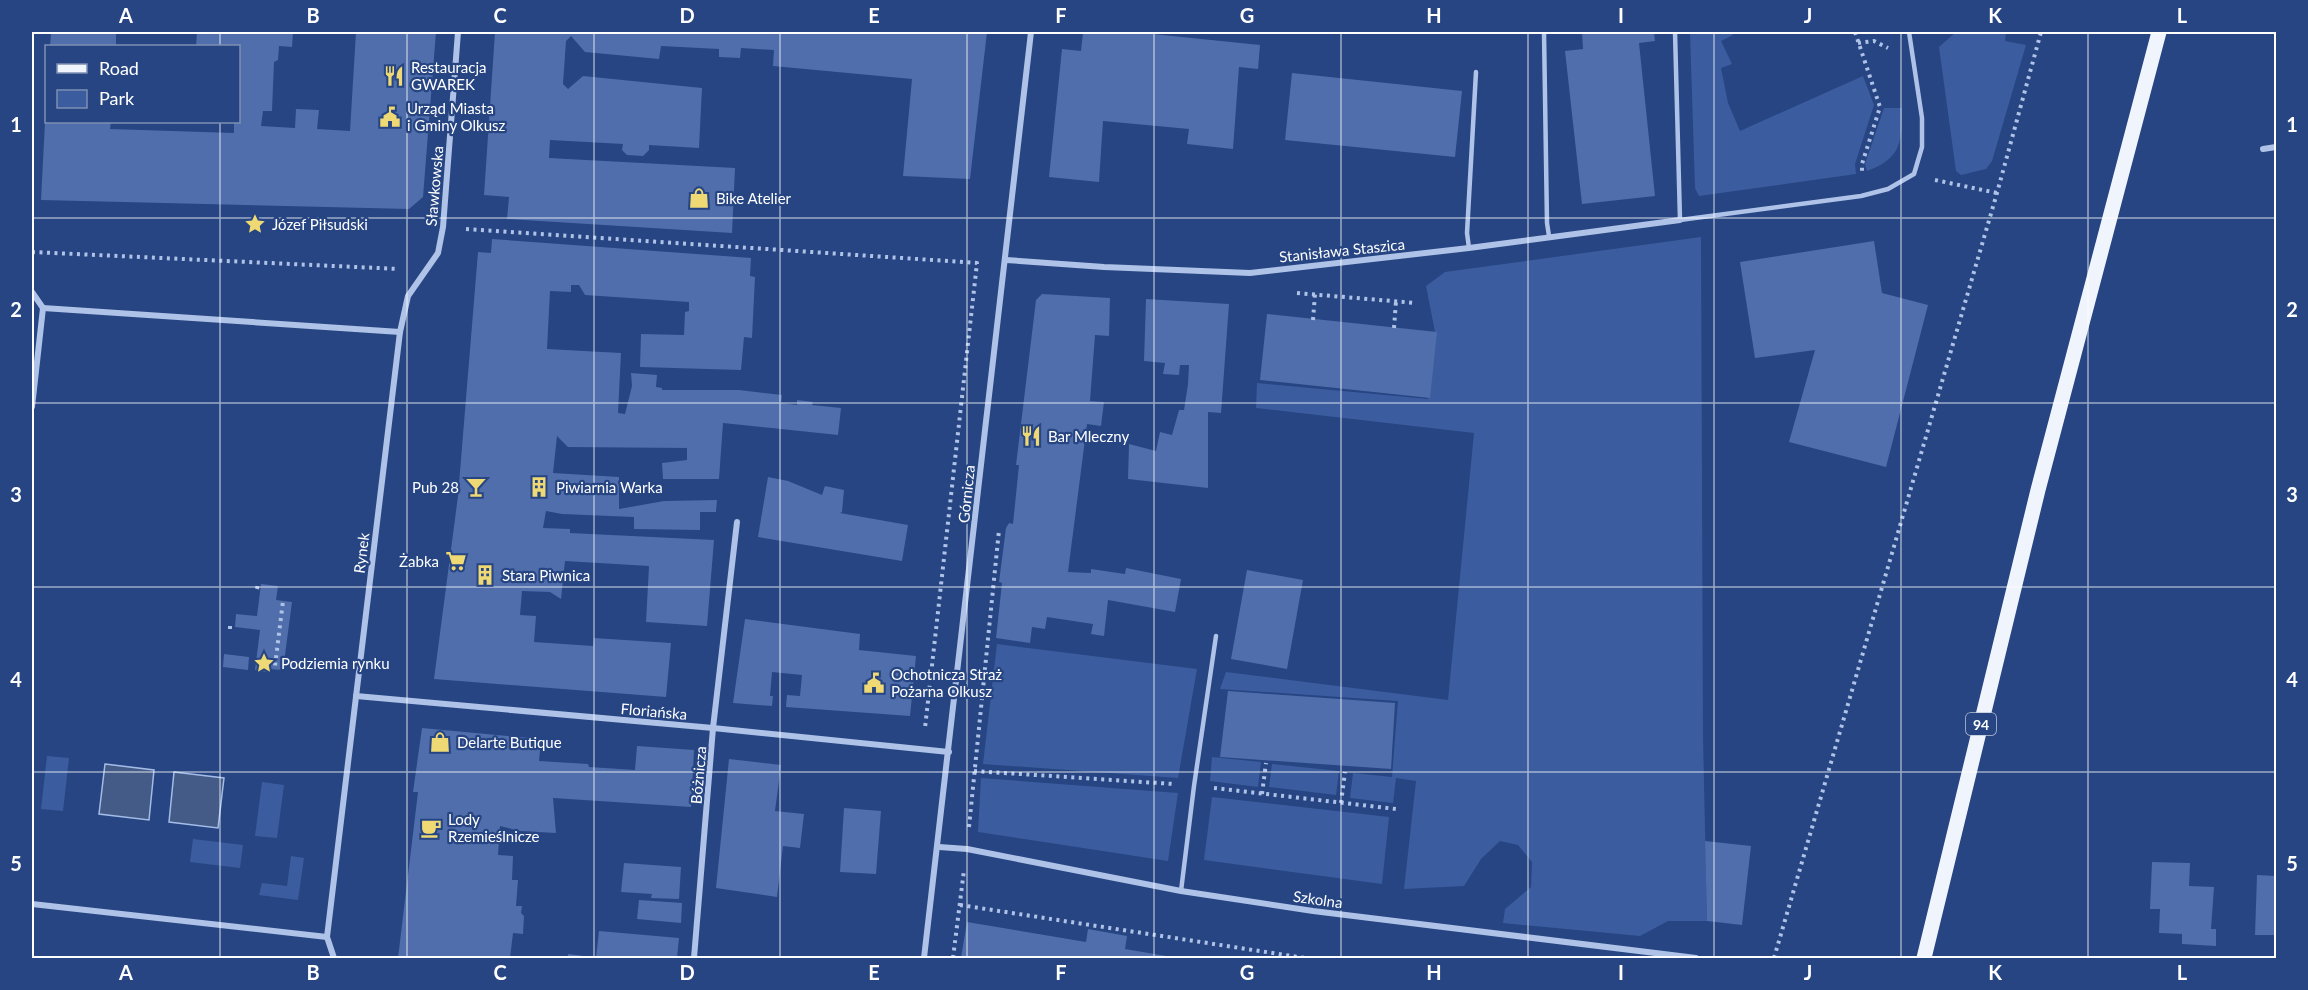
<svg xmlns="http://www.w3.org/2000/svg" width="2308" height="990" font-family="Lato,sans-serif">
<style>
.green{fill:#3b5d9f}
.water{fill:#445a87;stroke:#a3bce7;stroke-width:1.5}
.building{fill:#4f6eab}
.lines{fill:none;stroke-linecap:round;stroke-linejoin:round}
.path{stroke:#afc2e7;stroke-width:4;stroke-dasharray:3 4.5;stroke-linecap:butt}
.service{stroke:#afc2e7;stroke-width:4.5}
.minor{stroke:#afc2e7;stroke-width:6}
.primary{stroke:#f0f4fd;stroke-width:15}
.grid{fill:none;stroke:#fff;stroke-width:1.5;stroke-opacity:0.55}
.labels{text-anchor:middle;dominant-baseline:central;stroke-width:4.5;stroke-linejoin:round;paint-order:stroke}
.shield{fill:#264582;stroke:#bec7da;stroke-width:1.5}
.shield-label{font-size:14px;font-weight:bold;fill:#fff}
.poi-label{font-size:15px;fill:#fff;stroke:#264582;text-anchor:start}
.street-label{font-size:15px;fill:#fff;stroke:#264582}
.neatline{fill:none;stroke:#fff;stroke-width:2}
.grid-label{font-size:20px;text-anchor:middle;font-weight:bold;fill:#fff}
</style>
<rect width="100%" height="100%" fill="#264582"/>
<!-- green -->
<g class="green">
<polygon points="1690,32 1732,32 1733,35 1721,41 1732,64 1721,68 1728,103 1740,131 1863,76 1874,105 1855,164 1856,174 1699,196 1695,188"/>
<polygon points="1956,32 2006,32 2005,41 2026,45 1992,161 1986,169 1961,175 1956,171 1939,47"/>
<path d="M 1884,108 L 1902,108 C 1902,141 1902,158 1867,171 L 1865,164 Z"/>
<polygon points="1701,237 1703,736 1707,921 1668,921 1640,936 1503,923 1505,909 1531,887 1532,862 1518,845 1500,841 1481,859 1464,886 1404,889 1416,781 1396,778 1393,803 1350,798 1353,773 1392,777 1398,701 1220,689 1226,672 1448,700 1474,433 1256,408 1257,383 1428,399 1435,332 1426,286 1445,272"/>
<polygon points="997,644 1197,669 1178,778 983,764"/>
<polygon points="47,756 69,758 63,811 41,809"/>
<polygon points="1212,757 1261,762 1258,787 1210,781"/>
<polygon points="1272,764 1339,771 1336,795 1269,787"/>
<polygon points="981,778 1178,793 1168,861 978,832"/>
<polygon points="262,782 284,785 277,838 255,836"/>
<polygon points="1212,797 1389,817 1382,884 1204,860"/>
<polygon points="193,839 243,845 240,868 190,862"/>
<polygon points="291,856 304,858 298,900 259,895 262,883 287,886"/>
</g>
<!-- water -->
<g class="water">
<polygon points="105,764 154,770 149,820 99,814"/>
<polygon points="174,772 224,778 218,828 169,822"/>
</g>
<!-- building -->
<g class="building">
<polygon points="70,32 116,32 116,46 50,46 51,34 70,34"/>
<polygon points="197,32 293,32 292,47 279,46 278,60 274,62 272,111 263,111 261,126 295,128 296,109 319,110 317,129 350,131 356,32 436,32 423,197 409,209 41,200 45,122 111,122 110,129 234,133 234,122 238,122 238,46 196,46"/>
<polygon points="495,32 987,32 970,179 903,176 912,79 773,66 774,50 741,48 740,58 719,57 719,49 661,46 659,59 585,52 571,36 566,41 563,84 568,89 583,76 702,88 699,148 649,145 649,150 643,156 627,155 622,150 623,144 550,140 549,158 735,168 732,233 507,219 509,197 484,195"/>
<polygon points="1083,32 1133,32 1260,45 1258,69 1239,67 1233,149 1187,144 1189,129 1103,121 1099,182 1049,177 1062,49 1081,51"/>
<polygon points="1582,32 1654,32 1655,41 1639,43 1655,196 1582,204 1565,51 1583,49"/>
<polygon points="1292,73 1462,91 1455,157 1285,140"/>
<polygon points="492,239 751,258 750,276 755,277 752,338 744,337 741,370 640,367 641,334 684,335 685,312 689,311 689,302 585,295 579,285 571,285 571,292 550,291 547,349 621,353 618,413 625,414 632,386 631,373 657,375 656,387 662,388 662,390 739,390 782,395 781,403 797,405 797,400 813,402 812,405 841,408 838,435 723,423 719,479 663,479 662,463 687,460 687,448 568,447 557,436 553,473 619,477 619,509 664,501 717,500 716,512 700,512 700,530 634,529 634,517 562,514 546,511 543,528 570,529 570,533 714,540 707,626 646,622 649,566 565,561 561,599 550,592 522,591 520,615 536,616 534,642 593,646 594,638 671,643 666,697 434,679 458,496 478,252 491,253"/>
<polygon points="1874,241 1882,293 1928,305 1886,467 1789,442 1815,350 1755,358 1740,262"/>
<polygon points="1042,294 1110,298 1109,336 1095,335 1090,401 1104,402 1101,426 1087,424 1068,572 1091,573 1091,569 1125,574 1126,568 1181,579 1175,612 1108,600 1104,636 1091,634 1093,624 1047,617 1045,629 1032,627 1030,643 996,638 1002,583 999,582 1006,528 1009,523 1013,524 1019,465 1016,465 1036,300"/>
<polygon points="1146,299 1229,304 1221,413 1208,412 1208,488 1128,479 1129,444 1156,451 1160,432 1172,435 1179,410 1184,410 1188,384 1189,365 1180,365 1179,375 1163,374 1165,363 1144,361"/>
<polygon points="1267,314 1437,332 1430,398 1260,380"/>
<polygon points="768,477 788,481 822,495 825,486 844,490 842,512 840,513 908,525 902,561 758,537"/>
<polygon points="1247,570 1303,580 1287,669 1231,659"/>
<polygon points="261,584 278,586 276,600 292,602 283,670 268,669 267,672 255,670 260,630 235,627 236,614 257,616"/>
<polygon points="745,619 860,634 859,650 916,656 910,716 786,707 787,695 800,696 802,675 772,672 770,696 773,696 772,706 733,703"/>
<polygon points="224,654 249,657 248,670 223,667"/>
<polygon points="1228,691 1395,703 1391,769 1220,757"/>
<polygon points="422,728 541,739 539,761 588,764 589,767 635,770 637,746 694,750 691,807 553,798 556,833 520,831 500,826 498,855 513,856 512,880 518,880 516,906 522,906 521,913 524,916 523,934 513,933 510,958 398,958 418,792 413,792"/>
<polygon points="729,759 781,765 775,811 804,814 800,848 783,846 777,897 716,888"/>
<polygon points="844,808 881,811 876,874 840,872"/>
<polygon points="1705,841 1751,846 1742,925 1707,921"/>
<polygon points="2152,862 2190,863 2189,886 2214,887 2211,929 2216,929 2216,946 2182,944 2182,934 2159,933 2160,909 2150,909"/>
<polygon points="624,863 681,867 679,899 651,898 652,894 621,892"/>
<polygon points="2257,875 2276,876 2276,935 2255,935"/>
<polygon points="639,900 682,903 681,923 637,919"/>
<polygon points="967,922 1086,942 1088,929 1127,936 1125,949 1178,958 961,958"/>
<polygon points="599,931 679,938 677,958 596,958"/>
<polygon points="568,954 592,957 592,958 568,958"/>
</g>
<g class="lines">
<!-- path -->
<g class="path">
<polyline points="1855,32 1880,107 1862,164 1862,174"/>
<polyline points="1858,43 1874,41 1888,48"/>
<polyline points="1935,180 1997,193"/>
<polyline points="466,229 977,263 925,728"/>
<polyline points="32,252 399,269"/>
<polyline points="1297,293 1415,303"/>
<polyline points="1313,320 1315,294"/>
<polyline points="1394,328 1396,301"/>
<polyline points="257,589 258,584"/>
<polyline points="230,629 230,624"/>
<polyline points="268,665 275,666 283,601"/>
<polyline points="974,771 1174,784"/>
<polyline points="1214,788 1396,809"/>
<polyline points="1262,794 1266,763"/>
<polyline points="1341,803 1345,772"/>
<polyline points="969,827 999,530"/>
<polyline points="960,905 1305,958"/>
<polyline points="953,958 964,870"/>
<polyline points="1774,958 1997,193 2041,32"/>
</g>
<!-- service -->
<g class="service">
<polyline points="1544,32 1547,223 1549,236"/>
<polyline points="1675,32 1680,220 1861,196 1888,189 1914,174 1922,147 1922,118 1909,32"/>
<polyline points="1469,248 1467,233 1476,72"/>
<polyline points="1181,891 1194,786 1216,636"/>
</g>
<!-- minor -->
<g class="minor">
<polyline points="2263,149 2276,147"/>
<polyline points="1006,260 1104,267 1250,273 1469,248 1680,220"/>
<polyline points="32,292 43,308"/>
<polyline points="43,308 400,332"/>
<polyline points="32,407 43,308"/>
<polyline points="356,696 713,728 949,752"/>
<polyline points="939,847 967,849 1181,891 1313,911 1696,958"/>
<polyline points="32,904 327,937"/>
<polyline points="334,958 327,937 400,332 408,296 438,253 443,227 458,32"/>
<polyline points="694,958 713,728 737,522"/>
<polyline points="924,958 1031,32"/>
</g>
<!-- primary -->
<polyline class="primary" points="1924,958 2038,490 2159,32"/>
</g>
<!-- grid -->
<path class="grid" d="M 220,32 L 220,46M 407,32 L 407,958M 594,32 L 594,958M 780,32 L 780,958M 967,32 L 967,958M 1154,32 L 1154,958M 1341,32 L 1341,958M 1528,32 L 1528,958M 1714,32 L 1714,958M 1901,32 L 1901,958M 2088,32 L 2088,958M 220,122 L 220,958M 32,218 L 2276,218M 32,403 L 2276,403M 32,587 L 2276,587M 32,772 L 2276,772"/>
<!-- icons -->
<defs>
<g id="restaurant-bare" transform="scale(1.62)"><path d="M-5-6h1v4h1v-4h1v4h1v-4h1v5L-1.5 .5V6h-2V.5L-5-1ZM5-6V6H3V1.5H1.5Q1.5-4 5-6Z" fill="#efd974" stroke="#264582" stroke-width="2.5" paint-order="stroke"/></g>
<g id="civic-bare" transform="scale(1.62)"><path d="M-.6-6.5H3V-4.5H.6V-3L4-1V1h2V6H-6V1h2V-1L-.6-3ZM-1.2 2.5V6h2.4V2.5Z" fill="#efd974" stroke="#264582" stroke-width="2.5" paint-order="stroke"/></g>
<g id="shop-bare" transform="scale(1.62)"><path d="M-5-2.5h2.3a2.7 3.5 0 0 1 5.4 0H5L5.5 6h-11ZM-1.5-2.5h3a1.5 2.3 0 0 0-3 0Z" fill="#efd974" stroke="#264582" stroke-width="2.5" paint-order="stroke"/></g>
<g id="sight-bare" transform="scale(1.62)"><path d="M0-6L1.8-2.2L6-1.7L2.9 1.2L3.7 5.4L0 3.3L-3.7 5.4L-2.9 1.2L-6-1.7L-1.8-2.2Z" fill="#efd974" stroke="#264582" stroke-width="2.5" paint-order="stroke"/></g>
<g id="bar-bare" transform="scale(1.62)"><path d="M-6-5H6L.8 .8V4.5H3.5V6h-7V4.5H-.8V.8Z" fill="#efd974" stroke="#264582" stroke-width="2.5" paint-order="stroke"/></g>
<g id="building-bare" transform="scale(1.62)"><path d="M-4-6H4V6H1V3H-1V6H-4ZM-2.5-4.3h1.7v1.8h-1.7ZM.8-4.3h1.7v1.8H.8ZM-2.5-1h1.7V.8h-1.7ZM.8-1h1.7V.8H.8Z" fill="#efd974" stroke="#264582" stroke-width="2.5" paint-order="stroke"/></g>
<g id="supermarket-bare" transform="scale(1.62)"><path d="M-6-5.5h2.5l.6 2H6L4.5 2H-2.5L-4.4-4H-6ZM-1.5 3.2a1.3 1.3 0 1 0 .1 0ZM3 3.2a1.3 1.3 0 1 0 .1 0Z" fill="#efd974" stroke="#264582" stroke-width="2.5" paint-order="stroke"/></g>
<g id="cafe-bare" transform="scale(1.62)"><path d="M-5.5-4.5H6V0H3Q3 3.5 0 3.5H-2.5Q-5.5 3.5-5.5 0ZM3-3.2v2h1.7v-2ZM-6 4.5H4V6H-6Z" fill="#efd974" stroke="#264582" stroke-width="2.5" paint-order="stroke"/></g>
</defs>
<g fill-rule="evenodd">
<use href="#restaurant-bare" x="394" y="76"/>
<use href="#civic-bare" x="390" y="117"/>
<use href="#shop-bare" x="699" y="198"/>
<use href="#sight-bare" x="255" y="224"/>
<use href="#restaurant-bare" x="1031" y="436"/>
<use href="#bar-bare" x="476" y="487"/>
<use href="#building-bare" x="539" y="487"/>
<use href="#supermarket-bare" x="456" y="561"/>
<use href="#building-bare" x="485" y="575"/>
<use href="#sight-bare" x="264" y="663"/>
<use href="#civic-bare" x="874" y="683"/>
<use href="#shop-bare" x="440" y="742"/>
<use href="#cafe-bare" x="431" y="828"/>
</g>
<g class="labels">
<!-- shield labels -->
<rect class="shield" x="1966" y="713" width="30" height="22" rx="4.5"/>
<g class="shield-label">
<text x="1981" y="724">94</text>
</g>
<!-- poi labels -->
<g class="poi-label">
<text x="411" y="67">Restauracja<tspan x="411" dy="17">GWAREK</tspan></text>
<text x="407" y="108">Urząd Miasta<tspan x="407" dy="17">i Gminy Olkusz</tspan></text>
<text x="716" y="198">Bike Atelier</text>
<text x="272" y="224">Józef Piłsudski</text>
<text x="1048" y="436">Bar Mleczny</text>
<text x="459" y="487" text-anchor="end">Pub 28</text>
<text x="556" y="487">Piwiarnia Warka</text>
<text x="439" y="561" text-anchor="end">Żabka</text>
<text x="502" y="575">Stara Piwnica</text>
<text x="281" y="663">Podziemia rynku</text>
<text x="891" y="674">Ochotnicza Straż<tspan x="891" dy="17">Pożarna Olkusz</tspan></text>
<text x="457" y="742">Delarte Butique</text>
<text x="448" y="819">Lody<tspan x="448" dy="17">Rzemieślnicze</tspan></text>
</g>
<!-- street labels -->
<g class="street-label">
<text transform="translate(434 186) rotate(-85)">Sławkowska</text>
<text transform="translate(1342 250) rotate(-6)">Stanisława Staszica</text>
<text transform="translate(966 494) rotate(-84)">Górnicza</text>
<text transform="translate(361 553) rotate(-83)">Rynek</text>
<text transform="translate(654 711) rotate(5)">Floriańska</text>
<text transform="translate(698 775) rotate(-85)">Bóżnicza</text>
<text transform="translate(1318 899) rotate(8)">Szkolna</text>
</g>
</g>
<!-- border -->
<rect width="2308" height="990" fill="none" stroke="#264582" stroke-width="66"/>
<!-- legend -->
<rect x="45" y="45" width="195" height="78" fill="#264582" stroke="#7d8fb4" stroke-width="1.5"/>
<rect x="57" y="64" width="30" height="9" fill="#f0f4fd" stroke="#7d8fb4" stroke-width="1.5"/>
<text x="99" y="75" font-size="18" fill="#ffffff">Road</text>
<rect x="57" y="90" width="30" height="18" fill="#3b5d9f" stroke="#7d8fb4" stroke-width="1.5"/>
<text x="99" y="105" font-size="18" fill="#ffffff">Park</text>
<rect x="33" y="33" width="2242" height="924" class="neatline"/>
<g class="grid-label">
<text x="126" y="23">A</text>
<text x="313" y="23">B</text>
<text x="500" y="23">C</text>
<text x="687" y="23">D</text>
<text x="874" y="23">E</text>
<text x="1061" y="23">F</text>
<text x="1247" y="23">G</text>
<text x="1434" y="23">H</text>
<text x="1621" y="23">I</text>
<text x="1808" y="23">J</text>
<text x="1995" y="23">K</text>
<text x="2182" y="23">L</text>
<text x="16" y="132">1</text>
<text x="2292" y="132">1</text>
<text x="16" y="317">2</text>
<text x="2292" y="317">2</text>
<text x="16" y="502">3</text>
<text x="2292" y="502">3</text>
<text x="16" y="687">4</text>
<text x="2292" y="687">4</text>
<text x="16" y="871">5</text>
<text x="2292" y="871">5</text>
<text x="126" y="980">A</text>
<text x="313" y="980">B</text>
<text x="500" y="980">C</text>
<text x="687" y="980">D</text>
<text x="874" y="980">E</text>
<text x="1061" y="980">F</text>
<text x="1247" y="980">G</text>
<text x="1434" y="980">H</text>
<text x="1621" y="980">I</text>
<text x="1808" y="980">J</text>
<text x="1995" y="980">K</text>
<text x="2182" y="980">L</text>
</g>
</svg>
